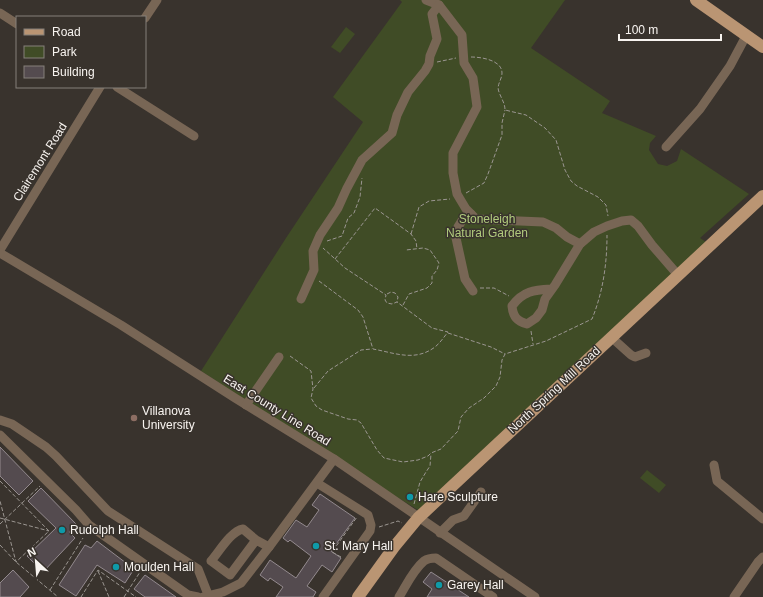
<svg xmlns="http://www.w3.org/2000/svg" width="763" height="597" font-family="Arial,sans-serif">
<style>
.green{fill:#404c26}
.building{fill:#544b4f;stroke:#938a8e}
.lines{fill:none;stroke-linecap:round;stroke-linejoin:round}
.path{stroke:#9b9691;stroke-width:1;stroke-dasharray:4 2;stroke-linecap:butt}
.minor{stroke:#786655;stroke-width:9}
.major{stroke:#ba9573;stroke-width:12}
.education-dot{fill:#8d6e63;stroke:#39332d;stroke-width:1.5}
.culture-dot{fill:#0f9aa8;stroke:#39332d;stroke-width:1.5}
.labels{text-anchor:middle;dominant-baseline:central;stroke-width:3;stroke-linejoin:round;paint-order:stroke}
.street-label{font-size:12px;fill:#f8f4f0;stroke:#39332d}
.park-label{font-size:12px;fill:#b1cb7d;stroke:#39332d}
.poi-label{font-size:12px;fill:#f8f4f0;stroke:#39332d;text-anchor:start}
</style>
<rect width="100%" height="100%" fill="#39332d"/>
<!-- green -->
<g class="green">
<polygon points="400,0 565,0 531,48 610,101 602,113 656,136 650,143 649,150 658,164 667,166 677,161 681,149 749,194 700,238 706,242 418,510 366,478 201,371 286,238 363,122 333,97 402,2"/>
<polygon points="346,27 355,34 340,53 331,47"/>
<polygon points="647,470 666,485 659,493 640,478"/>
</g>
<!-- building -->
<g class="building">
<polygon points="0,447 33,481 19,495 0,476"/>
<polygon points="41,488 76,524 69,532 75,538 43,572 27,556 56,528 28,501"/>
<polygon points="320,494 355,518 331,551 341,558 332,572 322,565 307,586 316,592 313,597 276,597 283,587 270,578 268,581 260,575 270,560 296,578 311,556 290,540 288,542 283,538 296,520 307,527 319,510 312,505"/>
<polygon points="97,541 134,569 125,583 97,565 76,596 59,585 85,545 91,548"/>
<polygon points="13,570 29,587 20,597 0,597 0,583"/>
<polygon points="431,572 469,597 427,597 432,589 423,582"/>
<polygon points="145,575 176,597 145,597 134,589"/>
</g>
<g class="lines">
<!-- path -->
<g class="path">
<path d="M 471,57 C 481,57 502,60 502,73 C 502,80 496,85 499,92 C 501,98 505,103 505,110 L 526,115 L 545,128 L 556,140 L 565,170 L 571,181 L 577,186 L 598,197 L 606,205 L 608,216"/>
<polyline points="437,62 456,58"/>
<polyline points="466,193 484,183 488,174 502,135 502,123 505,110"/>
<polyline points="411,234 419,207 429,201 450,199"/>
<polyline points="327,241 342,236 348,218 354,213 360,197 362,178"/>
<polyline points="335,259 375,208 411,234 416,241 417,249"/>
<path d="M 319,281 L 358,310 L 363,317 L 373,349 C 395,353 415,362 435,347 C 440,343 444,337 448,332 L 432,328 L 397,302 L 392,304 L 387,303 L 385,300 L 386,295 L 345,268 L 323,248"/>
<polyline points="480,288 494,288 509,296"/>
<polyline points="387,294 391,292 395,293 398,297 397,302"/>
<polyline points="403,305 409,294 427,288 432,283 432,276 437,270 439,263 430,250 423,248 406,250"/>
<polyline points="531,331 533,344"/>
<polyline points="448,333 491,347 505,354"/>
<path d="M 290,356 L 311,371 L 313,389 L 311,398 L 316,406 L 322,410 L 348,419 L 357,420 L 361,423 L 377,450 L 384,458 L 403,462 L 418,460 L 428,456 L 431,453 L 441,449 L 458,431 L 461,417 L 469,408 L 484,398 L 496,386 L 500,377 L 502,360 L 505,354 L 546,341 L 592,319 C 603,292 607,264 607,235"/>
<polyline points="314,388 328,371 361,350 372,349"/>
<polyline points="0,481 49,531 16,562 0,501"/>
<polyline points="414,504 420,482 426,472 430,466 431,454"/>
<polyline points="0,518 49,531"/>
<polyline points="0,524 40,486"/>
<polyline points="379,527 398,521 402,523"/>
<polyline points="0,545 16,562 58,597"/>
<polyline points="341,557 332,552 357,517"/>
<polyline points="98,571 109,597"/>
<polyline points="50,590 83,538"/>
<polyline points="81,597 98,570 136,597"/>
<polyline points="124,597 140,572"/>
</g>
<!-- minor -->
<g class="minor">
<polyline points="426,0 439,5 462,35 464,63 473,78 477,107 453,153 453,173 457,194 466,209 476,219 543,222 556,228 567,237 580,244"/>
<polyline points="0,13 17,24"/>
<polyline points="145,18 157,0"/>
<polyline points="117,87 194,136"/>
<polyline points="666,147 700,109 730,66 746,36"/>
<polyline points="471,214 463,219 458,227 456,238 465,279 473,291"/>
<polyline points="0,250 100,87"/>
<polyline points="0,253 121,325 235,398 334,459 535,597"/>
<path d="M 551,289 C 534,290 523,291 512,306 C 513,317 517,321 527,324 L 536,318 L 542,310 L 545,299 L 555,285 L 580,244 L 594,232 L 607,226 L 622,221 L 631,220 L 638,226 L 652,245 L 678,275"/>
<polyline points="301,299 314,270 313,251 320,235 338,208 347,188 362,160 392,133 397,115 408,92 425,71 429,64 430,56 437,39 432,14 439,5"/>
<polyline points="611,337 631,355 635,357 646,353"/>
<polyline points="246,405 279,357"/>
<polyline points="0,420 12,424 46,447 56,456 108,511 198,569 209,597"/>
<polyline points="0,435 76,510 89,525 188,595 198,597"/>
<polyline points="714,465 717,481 763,519"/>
<polyline points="317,483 368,515 371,525 370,531 323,597"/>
<polyline points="440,533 453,520 464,516 481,492"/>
<path d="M 256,540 L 230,575 L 211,561 C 219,552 231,531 243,529 L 256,540 L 269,547"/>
<polyline points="203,597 223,592 241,583 269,547 334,459"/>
<path d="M 399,597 C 406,586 413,570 424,561 C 427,559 432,558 436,558 L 493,597"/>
<polyline points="734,597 758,562 763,557"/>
</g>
<!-- major -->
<g class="major">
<polyline points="696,0 763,47"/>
<polyline points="358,597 394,547 418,518 763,196"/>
</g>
</g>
<!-- markers -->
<circle class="education-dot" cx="134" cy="418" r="4"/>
<g class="culture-dot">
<circle cx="410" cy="497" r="4"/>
<circle cx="62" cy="530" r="4"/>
<circle cx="316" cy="546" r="4"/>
<circle cx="116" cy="567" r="4"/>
<circle cx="439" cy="585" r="4"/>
</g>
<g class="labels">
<!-- street labels -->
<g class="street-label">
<text transform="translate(40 162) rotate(-58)">Clairemont Road</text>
<text transform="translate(554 390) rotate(-43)">North Spring Mill Road</text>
<text transform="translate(277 410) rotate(32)">East County Line Road</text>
</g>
<!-- park labels -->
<g class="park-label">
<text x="487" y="219">Stoneleigh<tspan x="487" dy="14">Natural Garden</tspan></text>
</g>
<!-- poi labels -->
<g class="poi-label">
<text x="142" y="411">Villanova<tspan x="142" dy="14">University</tspan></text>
<text x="418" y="497">Hare Sculpture</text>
<text x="70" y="530">Rudolph Hall</text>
<text x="324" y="546">St. Mary Hall</text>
<text x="124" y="567">Moulden Hall</text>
<text x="447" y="585">Garey Hall</text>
</g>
</g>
<!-- legend -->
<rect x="16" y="16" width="130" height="72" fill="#39332d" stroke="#85807b"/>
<rect x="24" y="29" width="20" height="6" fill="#ba9573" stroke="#85807b"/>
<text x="52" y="36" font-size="12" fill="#f8f4f0">Road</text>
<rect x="24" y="46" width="20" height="12" fill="#404c26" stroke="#85807b"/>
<text x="52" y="56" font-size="12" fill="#f8f4f0">Park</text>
<rect x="24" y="66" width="20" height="12" fill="#544b4f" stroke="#85807b"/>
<text x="52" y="76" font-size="12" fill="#f8f4f0">Building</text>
<!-- north arrow -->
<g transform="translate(36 561) rotate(334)" stroke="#39332d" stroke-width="3" paint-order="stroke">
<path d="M0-3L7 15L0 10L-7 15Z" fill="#f8f4f0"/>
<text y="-6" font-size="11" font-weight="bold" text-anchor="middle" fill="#f8f4f0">N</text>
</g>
<!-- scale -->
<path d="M619 34v6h102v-6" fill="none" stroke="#f8f4f0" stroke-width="2"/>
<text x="625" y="34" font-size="12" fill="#f8f4f0" stroke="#39332d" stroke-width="3" paint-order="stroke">100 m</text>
</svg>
